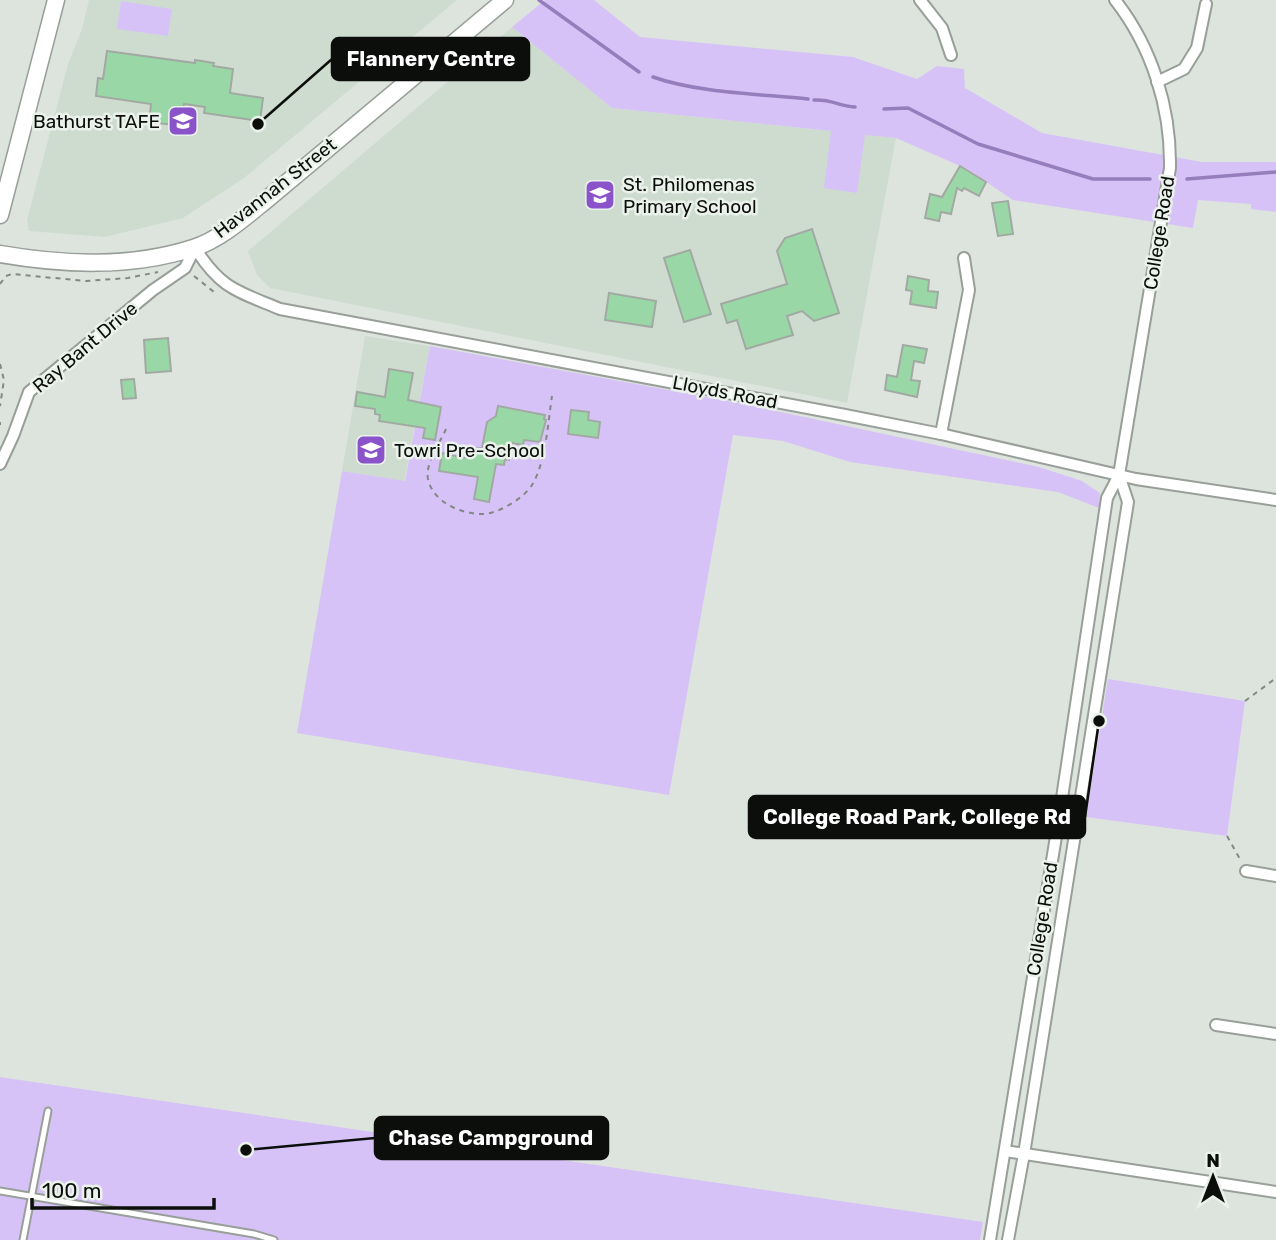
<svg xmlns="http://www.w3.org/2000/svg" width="1276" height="1240" font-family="Rubik,sans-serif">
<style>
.built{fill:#cedcd0}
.green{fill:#d7c2f7}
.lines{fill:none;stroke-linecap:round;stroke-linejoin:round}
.stream{stroke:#967dbb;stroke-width:3.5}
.building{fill:#99d8a6;stroke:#a2a9a3;stroke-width:2}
.lane-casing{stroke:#989f99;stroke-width:9}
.street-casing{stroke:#989f99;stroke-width:14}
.secondary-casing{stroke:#989f99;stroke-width:19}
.path{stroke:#838884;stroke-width:2;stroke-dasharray:5 5;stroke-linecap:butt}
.lane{stroke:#fff;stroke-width:5}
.street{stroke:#fff;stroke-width:10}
.secondary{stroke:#fff;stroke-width:16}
.labels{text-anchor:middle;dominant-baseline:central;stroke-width:5;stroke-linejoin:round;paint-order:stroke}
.poi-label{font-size:19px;fill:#0c0e0c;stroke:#eaf2eb;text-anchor:start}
.street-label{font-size:19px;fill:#0c0e0c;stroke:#eaf2eb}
.leader{fill:none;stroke:#0c0e0c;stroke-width:2.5}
.callout-dot{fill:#0c0e0c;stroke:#eaf2eb;stroke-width:2.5}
.callout{fill:#0c0e0c;stroke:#0c0e0c;stroke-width:2.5}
.callout-label{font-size:21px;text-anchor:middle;font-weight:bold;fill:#fff}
</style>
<rect width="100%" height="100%" fill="#dde4de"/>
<!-- built -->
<g class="built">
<polygon points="89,0 457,0 244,178 183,218 105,237 29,231 27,220 68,64 82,29"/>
<polygon points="512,27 612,108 896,138 847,403 270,288 257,275 248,251"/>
<polygon points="365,336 430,346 404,482 342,471"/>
</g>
<!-- green -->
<g class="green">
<polygon points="545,0 594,0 640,37 853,57 917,79 937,66 964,69 965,88 1042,133 1202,162 1276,162 1276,212 1251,209 1251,204 1198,200 1193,228 1013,200 967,169 896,138 865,135 857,193 824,188 831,131 612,108 512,27"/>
<polygon points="121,1 172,9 168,36 117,29"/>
<polygon points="430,346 739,403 1039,467 1082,481 1100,493 1099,508 1058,492 850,462 783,441 733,435 669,795 297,733 342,471 405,481"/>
<polygon points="1108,679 1245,701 1227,836 1086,817"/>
<polygon points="0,1077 983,1222 980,1240 0,1240"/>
</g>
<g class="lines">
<!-- stream -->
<g class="stream">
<polyline points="539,0 639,72"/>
<path d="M 653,77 C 698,93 760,94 808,99"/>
<path d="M 814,100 C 832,99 838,106 855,107"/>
<polyline points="884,109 908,108 978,144 1093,179 1150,179"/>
<polyline points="1187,179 1276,172"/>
</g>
</g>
<!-- building -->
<g class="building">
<polygon points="107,51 195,63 195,60 214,63 213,66 233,69 230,93 263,98 260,121 204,113 205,107 184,104 181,126 149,122 151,104 96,96 98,78 103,79"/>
<polygon points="960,166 986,182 979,196 964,188 962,191 957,188 951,214 941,212 939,221 925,218 930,194 942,197"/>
<polygon points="1008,201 1013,234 998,236 992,203"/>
<polygon points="812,229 839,313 814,321 802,311 787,316 793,335 746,349 737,320 727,323 721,304 787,284 777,251 785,238"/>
<polygon points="690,250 711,314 684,322 664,258"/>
<polygon points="908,276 929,280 928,291 938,292 936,308 910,304 912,291 906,290"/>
<polygon points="609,293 656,301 652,327 605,320"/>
<polygon points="168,338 171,371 146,373 144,340"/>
<polygon points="903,345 927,349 924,363 914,361 911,380 920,381 917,397 885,390 887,375 897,377"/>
<polygon points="389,369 413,373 408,400 441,407 435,440 423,438 425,428 379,421 380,415 375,414 375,409 355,406 357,392 385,397"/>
<polygon points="134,379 136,398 123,399 121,380"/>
<polygon points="498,406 545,415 544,419 546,420 540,442 524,440 523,445 512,443 509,460 505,459 504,465 496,464 489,502 474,499 478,477 439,471 442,453 465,458 472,449 482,448 487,422 496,416"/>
<polygon points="571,410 589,412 588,420 600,422 598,438 568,434"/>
</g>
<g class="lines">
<!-- lane casing -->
<g class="lane-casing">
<g id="lane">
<polyline points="0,1191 254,1234 274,1240"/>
<polyline points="23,1240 48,1111"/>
</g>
</g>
<!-- street casing -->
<g class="street-casing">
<g id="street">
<polyline points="920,0 942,28 951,55"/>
<polyline points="1157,82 1184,69 1197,48 1206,4"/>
<path d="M 195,248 C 221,289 237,291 280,309 L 845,415 L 941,434 L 1136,479 L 1276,500"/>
<polyline points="941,434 969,290 964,258"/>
<polyline points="0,464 13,436 29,392 153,290 185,268 195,248"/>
<polyline points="1246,871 1276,876"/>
<polyline points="1216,1025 1276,1034"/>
<polyline points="1005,1151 1276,1192"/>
<path d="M 990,1240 L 1059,818 L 1107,498 L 1119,475 L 1170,168 C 1171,108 1152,47 1115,0"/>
<polyline points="1008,1240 1024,1154 1128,502 1119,475"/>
</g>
</g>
<!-- secondary casing -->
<g class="secondary-casing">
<g id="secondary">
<polyline points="0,215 56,0"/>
<path d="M 0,254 C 64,265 130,268 193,248 C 219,240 244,218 265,201 L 505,0"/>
</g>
</g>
<!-- path -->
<g class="path">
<polyline points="194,276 214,292 217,291"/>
<polyline points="0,284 6,276 12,274 86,281 128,278 158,272"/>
<polyline points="0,364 4,380 0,406"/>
<polyline points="0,422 0,425"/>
<path d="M 446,429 C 440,443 425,463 428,479 C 433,502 460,514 483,514 C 498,514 524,498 532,485 C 546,462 548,422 552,396"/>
<polyline points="1245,701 1276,678"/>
<polyline points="1227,836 1241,861"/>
</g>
<!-- lane -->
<use href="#lane" class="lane"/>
<!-- street -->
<use href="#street" class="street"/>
<!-- secondary -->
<use href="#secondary" class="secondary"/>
</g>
<!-- icons -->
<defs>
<g id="university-square" transform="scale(1.575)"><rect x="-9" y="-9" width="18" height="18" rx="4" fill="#8b53ca" stroke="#eaf2eb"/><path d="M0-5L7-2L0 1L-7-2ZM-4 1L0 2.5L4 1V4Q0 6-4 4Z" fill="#fff"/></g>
<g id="school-square" transform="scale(1.575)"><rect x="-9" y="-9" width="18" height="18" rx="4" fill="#8b53ca" stroke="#eaf2eb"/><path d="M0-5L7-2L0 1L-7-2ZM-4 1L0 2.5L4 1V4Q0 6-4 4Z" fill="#fff"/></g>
</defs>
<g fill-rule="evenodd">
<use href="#university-square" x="183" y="121"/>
<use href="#school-square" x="600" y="195"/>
<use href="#school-square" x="371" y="450"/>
</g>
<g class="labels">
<!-- poi labels -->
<g class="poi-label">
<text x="160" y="121" text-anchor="end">Bathurst TAFE</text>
<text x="623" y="184">St. Philomenas<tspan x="623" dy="22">Primary School</tspan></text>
<text x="394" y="450">Towri Pre-School</text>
</g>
<!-- street labels -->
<g class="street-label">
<text transform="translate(275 188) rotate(-38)">Havannah Street</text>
<text transform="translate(1159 233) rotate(-81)">College Road</text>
<text transform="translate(85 347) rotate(-40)">Ray Bant Drive</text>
<text transform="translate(725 392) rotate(11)">Lloyds Road</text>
<text transform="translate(1042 919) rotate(-81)">College Road</text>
</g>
</g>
<!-- callouts -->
<path class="leader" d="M258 124L332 59M1099 721L1085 817M246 1150L375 1138"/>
<g class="callout-dot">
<circle cx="258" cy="124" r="7"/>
<circle cx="1099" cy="721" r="7"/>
<circle cx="246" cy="1150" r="7"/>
</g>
<g class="callout">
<rect x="332" y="38" width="197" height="42" rx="7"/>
<rect x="749" y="796" width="336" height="42" rx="7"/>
<rect x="375" y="1117" width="233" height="42" rx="7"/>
</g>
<g class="callout-label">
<text x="431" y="66">Flannery Centre</text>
<text x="917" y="824">College Road Park, College Rd</text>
<text x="491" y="1145">Chase Campground</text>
</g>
<!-- north arrow -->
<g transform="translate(1213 1177)" stroke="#eaf2eb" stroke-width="5" paint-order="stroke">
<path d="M0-5L12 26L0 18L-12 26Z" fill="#0c0e0c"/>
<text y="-10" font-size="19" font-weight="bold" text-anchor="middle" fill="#0c0e0c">N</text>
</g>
<!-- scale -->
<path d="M32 1198v10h182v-10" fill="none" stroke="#0c0e0c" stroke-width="3.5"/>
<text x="42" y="1198" font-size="21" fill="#0c0e0c" stroke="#eaf2eb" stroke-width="5" paint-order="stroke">100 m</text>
</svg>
